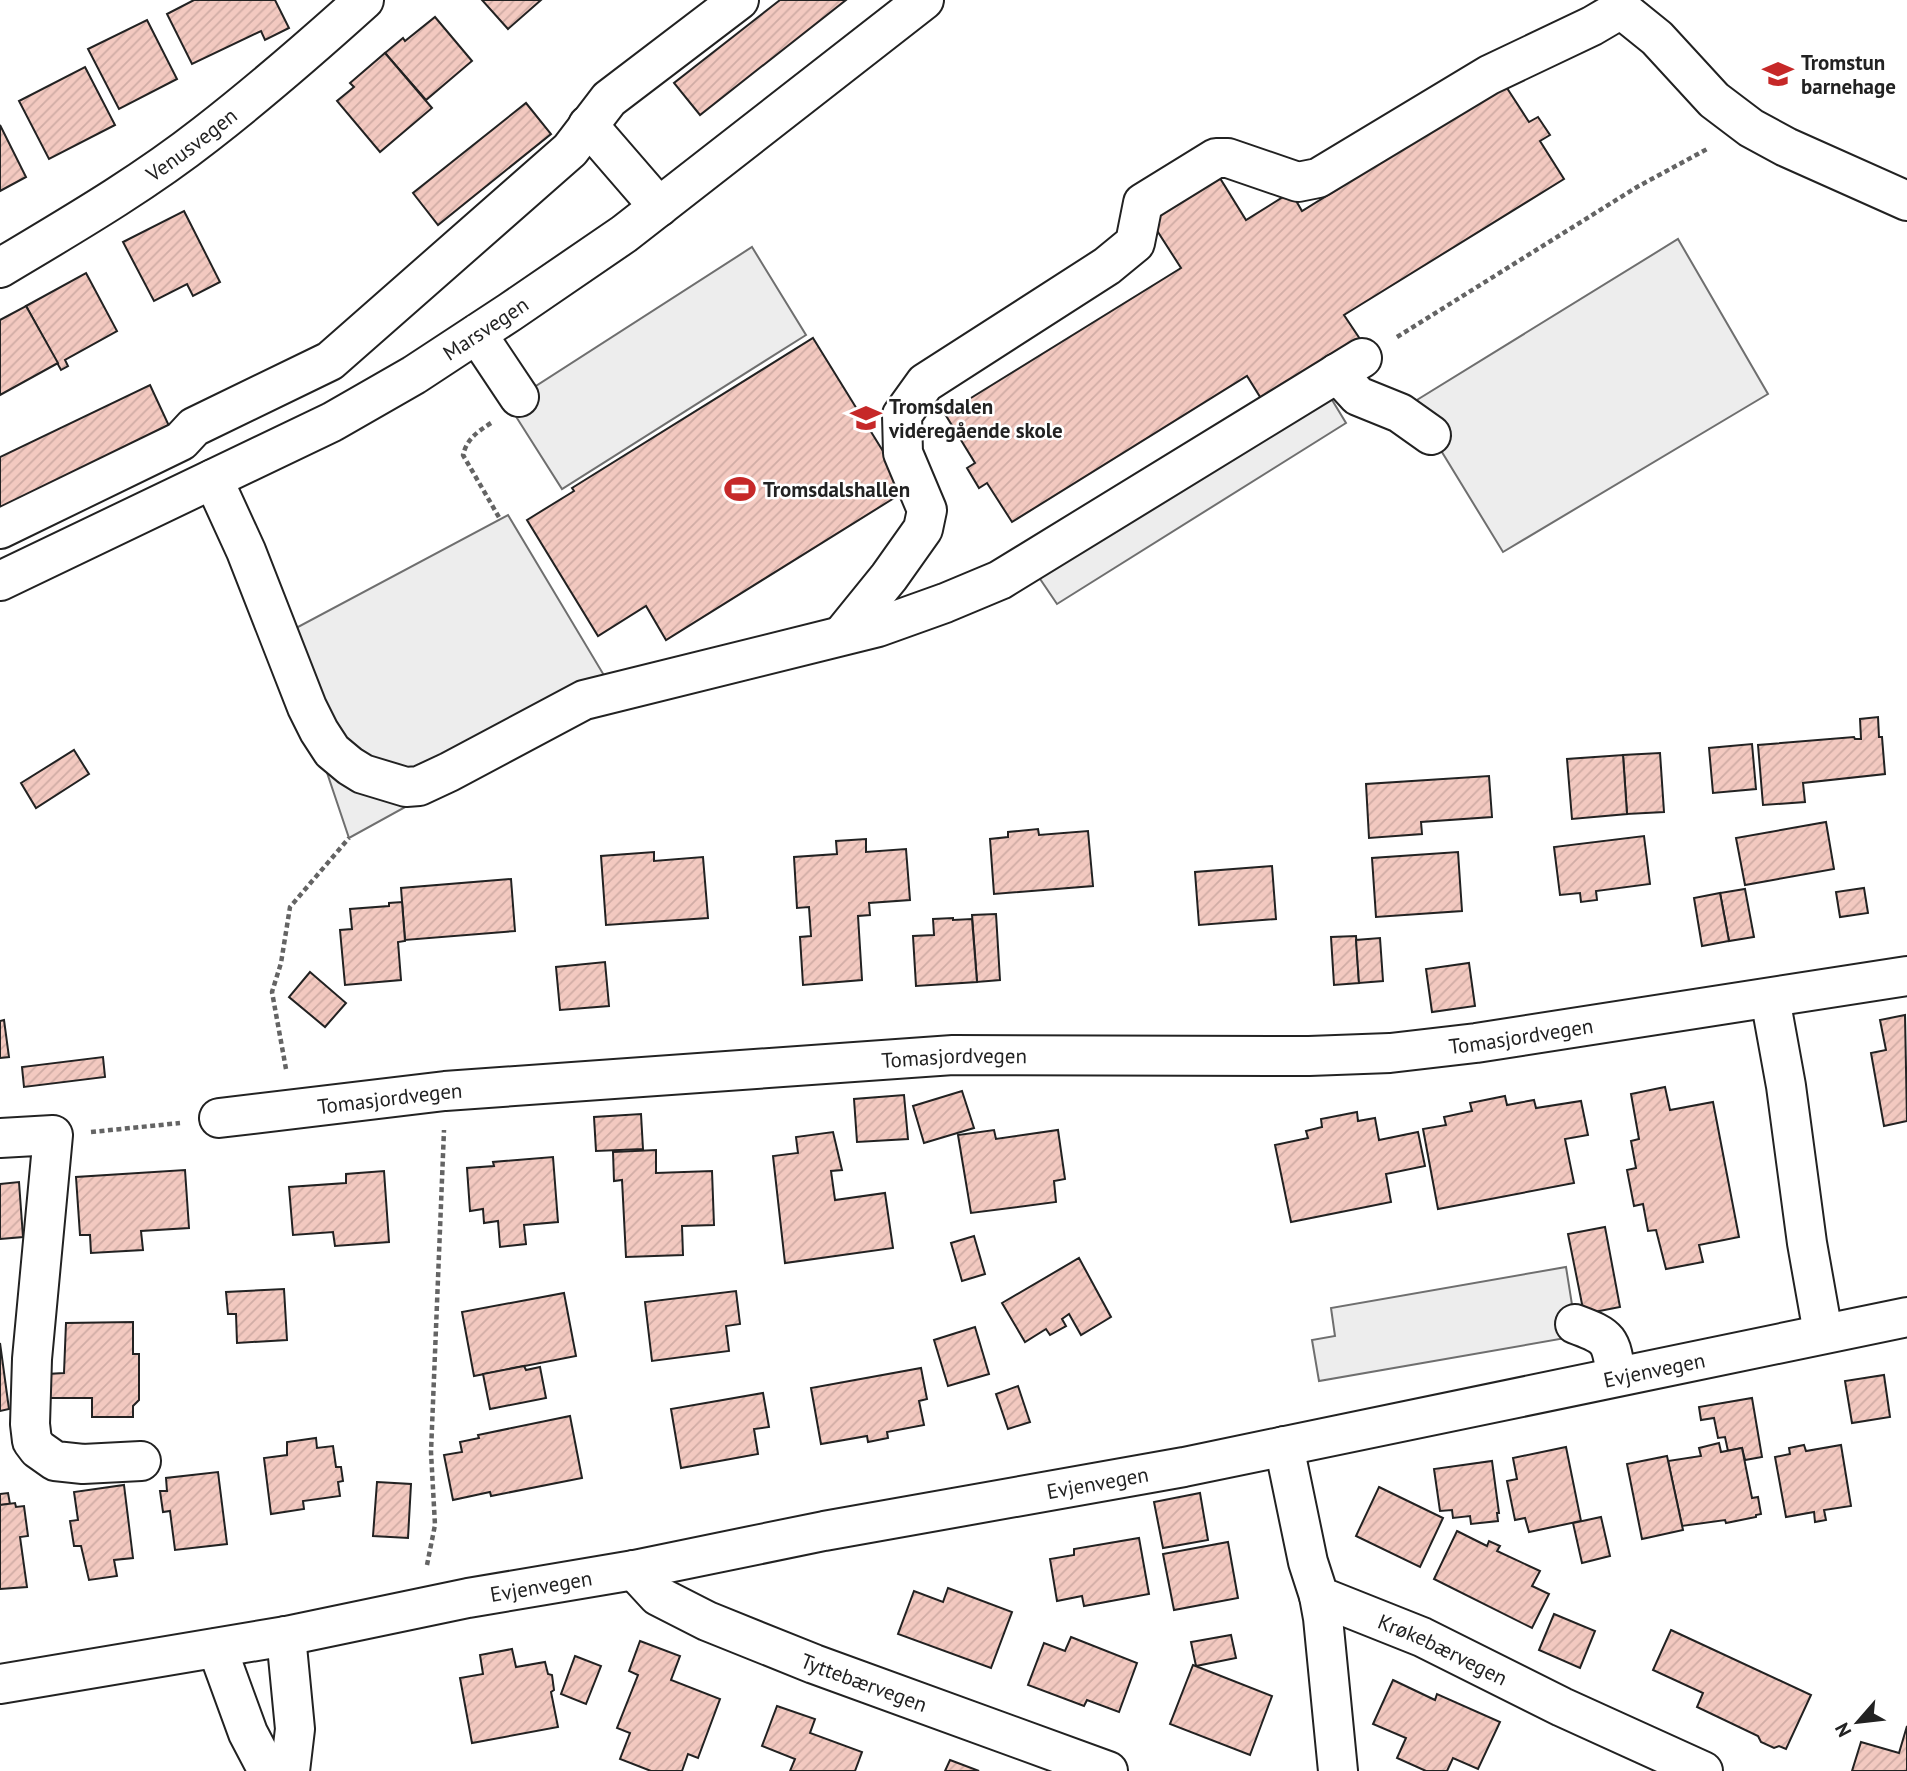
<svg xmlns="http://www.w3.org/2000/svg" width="1907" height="1771" font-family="'PT Sans',sans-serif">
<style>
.parking{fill:#ededed;stroke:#6f6f6f;stroke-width:2}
.building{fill:url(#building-hatch);stroke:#222;stroke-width:2}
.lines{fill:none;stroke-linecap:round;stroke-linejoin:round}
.minor-casing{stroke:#222;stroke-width:42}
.path{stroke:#646464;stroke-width:4.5;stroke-dasharray:5 3.5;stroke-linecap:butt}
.minor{stroke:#fff;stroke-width:38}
.labels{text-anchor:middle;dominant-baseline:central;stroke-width:5;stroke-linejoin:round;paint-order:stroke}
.poi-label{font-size:21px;font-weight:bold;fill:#222;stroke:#fff;text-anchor:start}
.street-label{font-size:21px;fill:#222;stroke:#fff}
</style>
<defs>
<pattern id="building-hatch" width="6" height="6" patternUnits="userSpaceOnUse" patternTransform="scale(1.75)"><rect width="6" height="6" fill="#f3c9c0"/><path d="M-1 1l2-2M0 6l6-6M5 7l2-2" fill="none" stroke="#d0aca5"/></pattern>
</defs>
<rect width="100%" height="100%" fill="#fff"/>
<!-- parking -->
<g class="parking">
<polygon points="1678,239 1768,394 1503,552 1412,403"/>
<polygon points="752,247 806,335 562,489 508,404"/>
<polygon points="1323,385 1346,423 1057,604 1032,567"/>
<polygon points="508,515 614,692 349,838 281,636"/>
<polygon points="1566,1267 1577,1336 1319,1381 1312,1340 1335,1336 1331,1308"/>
</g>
<!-- building -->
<g class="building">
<polygon points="194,0 275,0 289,28 265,40 261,31 192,64 167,14"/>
<polygon points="482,0 541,0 508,29"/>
<polygon points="780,0 846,0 700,115 674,83"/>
<polygon points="435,17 472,61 426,100 385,53 403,38 405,41"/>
<polygon points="147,20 177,79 119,109 88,49"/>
<polygon points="385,53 432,108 380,152 337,101 354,87 350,83"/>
<polygon points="85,67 115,125 49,159 19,101"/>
<polygon points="1505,85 1529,122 1538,117 1550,135 1540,141 1564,179 1344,315 1360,339 1262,400 1247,376 1012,522 987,483 979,488 967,468 975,463 945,414 1181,268 1149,218 1218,175 1246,220 1291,192 1302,211"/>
<polygon points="526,103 551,134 438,225 413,193"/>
<polygon points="0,125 26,177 0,191"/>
<polygon points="184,211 220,282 193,296 187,284 154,301 123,242"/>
<polygon points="86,273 117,331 65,360 68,366 61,370 26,306"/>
<polygon points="26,306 58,363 0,395 0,320"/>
<polygon points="813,338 907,490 666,640 646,606 598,636 527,520 574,491 572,488"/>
<polygon points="150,385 170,428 0,509 0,457"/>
<polygon points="1878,717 1879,737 1882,737 1885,774 1803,783 1805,802 1763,805 1758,745 1854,737 1855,739 1861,739 1860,719"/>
<polygon points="1752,744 1756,789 1713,793 1709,748"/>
<polygon points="74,750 89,774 36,808 21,783"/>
<polygon points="1660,753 1664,812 1627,814 1623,755"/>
<polygon points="1623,755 1627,814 1572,819 1567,759"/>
<polygon points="1489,776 1492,817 1421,822 1422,834 1369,838 1366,784"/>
<polygon points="1826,822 1834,869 1745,885 1736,838"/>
<polygon points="1038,829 1039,835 1088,831 1093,886 994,894 990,839 1008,837 1008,832"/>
<polygon points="1644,836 1650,884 1596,891 1597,900 1581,902 1580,893 1560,895 1554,847"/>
<polygon points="866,839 866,852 906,849 910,900 869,903 870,915 858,916 862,980 803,985 800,937 811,936 809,907 797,908 794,857 837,854 836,841"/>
<polygon points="654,852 654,861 703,857 708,918 606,925 601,856"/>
<polygon points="1458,852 1462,911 1376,917 1372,858"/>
<polygon points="1272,866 1276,919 1199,925 1195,872"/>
<polygon points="511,879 515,931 405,940 401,888"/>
<polygon points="1864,888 1868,913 1840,917 1836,892"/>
<polygon points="1745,889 1754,937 1729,941 1720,893"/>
<polygon points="1720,893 1729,941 1702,946 1694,898"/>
<polygon points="402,902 405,941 398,942 401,980 345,985 340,930 352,929 350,909 389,906 389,903"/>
<polygon points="996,914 1000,980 977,982 972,915"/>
<polygon points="953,918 953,920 972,919 977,982 916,986 913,936 934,935 933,919"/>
<polygon points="1356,936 1359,983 1334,985 1331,937"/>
<polygon points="1380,938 1383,981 1359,983 1356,940"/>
<polygon points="605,962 609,1006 560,1010 556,967"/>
<polygon points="1469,963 1475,1006 1432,1012 1426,969"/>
<polygon points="310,972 346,1003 325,1027 289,997"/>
<polygon points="1905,1015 1907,1121 1884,1126 1871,1053 1886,1050 1880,1020"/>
<polygon points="4,1020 9,1057 0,1058 0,1021"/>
<polygon points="103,1057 105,1077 24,1087 22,1067"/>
<polygon points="1665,1087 1670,1110 1713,1102 1739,1237 1699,1245 1703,1262 1666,1269 1656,1230 1648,1231 1643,1204 1634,1206 1627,1170 1636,1168 1631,1141 1639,1139 1631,1094"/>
<polygon points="962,1091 974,1128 924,1143 913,1106"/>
<polygon points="904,1095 908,1139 857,1142 854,1099"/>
<polygon points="1505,1096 1507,1105 1534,1100 1536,1108 1581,1101 1588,1135 1565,1139 1574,1183 1438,1209 1423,1129 1446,1125 1444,1117 1472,1111 1470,1103"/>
<polygon points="1357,1112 1358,1121 1375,1118 1379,1140 1418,1132 1425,1166 1386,1174 1391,1202 1291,1222 1275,1145 1308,1138 1306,1131 1322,1127 1321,1119"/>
<polygon points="641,1114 643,1149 596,1151 594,1117"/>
<polygon points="994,1130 996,1139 1058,1130 1065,1179 1054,1181 1056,1202 971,1213 958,1135"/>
<polygon points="833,1132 842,1170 831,1171 835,1200 885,1193 893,1248 785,1263 773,1156 798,1153 796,1137"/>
<polygon points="656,1150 656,1173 712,1171 714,1225 682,1226 683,1255 626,1257 622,1180 614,1181 613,1152"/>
<polygon points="553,1157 558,1222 524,1225 526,1244 500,1247 498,1221 484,1223 483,1209 470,1211 467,1168 494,1166 493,1162"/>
<polygon points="185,1170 189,1228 141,1231 143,1250 91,1253 90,1235 80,1235 76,1177"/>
<polygon points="384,1171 389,1242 335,1246 333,1232 293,1235 289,1187 346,1183 346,1174"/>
<polygon points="19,1182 23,1237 0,1239 0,1184"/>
<polygon points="1605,1227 1620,1307 1584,1314 1568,1234"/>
<polygon points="974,1236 985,1274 962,1281 951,1243"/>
<polygon points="1079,1258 1111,1317 1081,1335 1069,1314 1062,1319 1066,1326 1050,1335 1046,1329 1025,1342 1002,1303"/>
<polygon points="284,1289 287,1340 237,1343 236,1314 228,1314 226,1292"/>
<polygon points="736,1291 740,1324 726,1326 729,1351 652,1361 645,1302"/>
<polygon points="564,1293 576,1356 474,1376 462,1312"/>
<polygon points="133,1322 133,1354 139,1354 139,1400 133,1406 133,1417 92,1417 92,1398 47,1398 47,1374 64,1373 66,1323"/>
<polygon points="975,1327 989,1374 948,1386 934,1340"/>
<polygon points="0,1343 9,1409 0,1411"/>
<polygon points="524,1366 526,1370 540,1367 546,1398 490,1409 483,1374"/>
<polygon points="921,1368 927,1399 919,1401 924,1425 887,1432 888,1438 868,1442 867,1436 821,1444 811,1388"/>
<polygon points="1884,1375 1890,1417 1852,1423 1845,1381"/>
<polygon points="1018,1386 1030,1422 1008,1429 996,1394"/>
<polygon points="763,1393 769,1427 754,1429 758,1454 681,1468 671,1409"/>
<polygon points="1752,1398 1762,1457 1745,1460 1742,1448 1728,1451 1725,1437 1718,1438 1714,1418 1701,1420 1699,1407"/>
<polygon points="570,1416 582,1478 491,1496 490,1492 453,1500 444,1455 462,1452 460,1442 479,1438 478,1435"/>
<polygon points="316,1438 317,1448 333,1446 336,1467 341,1467 343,1481 338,1482 340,1496 303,1501 304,1509 271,1514 264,1458 287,1455 287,1442"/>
<polygon points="1719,1443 1721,1452 1742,1448 1752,1498 1758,1497 1761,1514 1756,1515 1756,1517 1726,1523 1725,1520 1682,1526 1668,1461 1701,1456 1699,1448"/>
<polygon points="1804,1445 1806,1451 1841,1445 1851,1506 1824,1510 1826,1520 1815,1522 1814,1512 1786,1517 1775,1457 1790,1454 1789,1448"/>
<polygon points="1566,1447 1581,1521 1529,1532 1525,1518 1515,1520 1507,1481 1517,1479 1513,1458"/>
<polygon points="1667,1456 1683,1530 1642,1539 1627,1464"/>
<polygon points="1492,1461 1499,1513 1497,1513 1498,1521 1471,1524 1470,1516 1453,1518 1452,1510 1440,1511 1434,1469"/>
<polygon points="218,1472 227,1544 175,1550 170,1511 163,1512 160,1491 167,1491 166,1478"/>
<polygon points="377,1482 411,1484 408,1538 373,1536"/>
<polygon points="124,1485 133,1558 114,1560 117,1576 89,1580 81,1546 74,1546 70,1521 78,1520 74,1492"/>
<polygon points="1379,1487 1443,1518 1420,1567 1356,1536"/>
<polygon points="8,1493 10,1504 0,1505 0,1494"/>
<polygon points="1200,1493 1208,1540 1163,1548 1154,1502"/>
<polygon points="15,1503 16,1507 24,1506 28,1536 20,1537 27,1587 0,1589 0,1505"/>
<polygon points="1601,1517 1610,1556 1582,1563 1573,1523"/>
<polygon points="1457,1531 1487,1546 1489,1541 1500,1546 1497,1551 1540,1571 1532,1586 1549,1594 1532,1628 1434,1579"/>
<polygon points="1139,1538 1149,1594 1084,1606 1082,1596 1057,1601 1050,1559 1074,1555 1074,1549"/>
<polygon points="1228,1542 1238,1598 1174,1610 1163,1554"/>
<polygon points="948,1588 1012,1612 991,1668 898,1634 914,1591 943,1602"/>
<polygon points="1554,1614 1595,1631 1580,1668 1539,1650"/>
<polygon points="1671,1630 1811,1695 1786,1749 1779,1746 1774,1748 1761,1742 1758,1736 1697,1707 1703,1693 1653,1670"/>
<polygon points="1231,1635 1236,1658 1196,1666 1191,1642"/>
<polygon points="1071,1637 1137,1663 1119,1712 1087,1700 1084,1706 1028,1685 1044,1643 1065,1651"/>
<polygon points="640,1641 680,1656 671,1680 720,1699 698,1758 688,1754 682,1771 651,1771 620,1759 630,1733 617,1728 638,1675 629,1671"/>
<polygon points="512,1649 516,1667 545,1662 548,1674 552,1675 554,1690 551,1692 558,1727 472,1743 460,1678 483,1674 480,1655"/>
<polygon points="575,1656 601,1666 586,1704 561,1694"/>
<polygon points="1193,1665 1272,1696 1250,1755 1170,1724"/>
<polygon points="1393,1680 1435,1700 1437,1694 1500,1722 1478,1769 1453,1758 1447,1771 1426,1771 1397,1758 1406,1738 1373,1724"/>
<polygon points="777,1706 815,1719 810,1733 862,1752 855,1771 790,1771 795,1759 762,1746"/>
<polygon points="1907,1726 1907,1771 1852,1771 1861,1742 1899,1753"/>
<polygon points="950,1760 979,1771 945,1771"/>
</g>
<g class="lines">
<!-- minor casing -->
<g class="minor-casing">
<g id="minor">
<polyline points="588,125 659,207"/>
<path id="s1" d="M 0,268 C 70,226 141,185 206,134 C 260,92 313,46 364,0"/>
<polyline points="477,334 519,397"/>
<polyline points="1337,373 1358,396 1400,413 1431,435"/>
<polyline points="213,479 246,551 307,707 319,731 332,751 350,766 363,774 406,787 419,786 449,772 584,700 878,627 945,603 1000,580 1362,358"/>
<polyline points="0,529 181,441 194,427 330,361 570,150 609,99 739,0"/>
<path id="s2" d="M 0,581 L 332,422 L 414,375 L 510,312 L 624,234 L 924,0"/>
<polyline points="842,635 889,577 923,529 927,510 903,453 902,415 925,383 1107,266 1135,243 1143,203 1216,158 1228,158 1298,182 1318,178 1489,75 1592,26 1621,9 1657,38 1714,100 1751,128 1786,147 1907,201"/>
<polyline points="1770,998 1786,1086 1807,1243 1823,1333"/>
<path id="s3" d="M 219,1118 L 445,1091 L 953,1055 L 1309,1056 L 1390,1053 L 1476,1043 L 1907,976"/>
<polyline points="0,1138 53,1135 32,1359 30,1424 32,1441 38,1449 55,1461 83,1464 141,1461"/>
<path d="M 1575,1324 C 1610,1337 1611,1339 1616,1376"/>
<path id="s4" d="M 1284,1446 L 1308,1562 L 1319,1596 L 1422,1637 L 1562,1707 L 1703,1771"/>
<path id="s5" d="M 634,1570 L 658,1596 L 707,1621 L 814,1664 L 1108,1771"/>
<polyline points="1319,1596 1323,1618 1338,1771"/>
<polyline points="286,1636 295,1729 290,1771"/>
<polyline points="217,1648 248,1733 268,1771"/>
<path id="s6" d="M 0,1684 L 286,1636 L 468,1598 L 634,1570 L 824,1531 L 1184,1467 L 1907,1317"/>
</g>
</g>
<!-- path -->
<g class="path">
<polyline points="1397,337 1637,187 1709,148"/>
<path d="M 491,423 C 477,432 467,439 463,455 L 500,519"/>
<polyline points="286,1069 272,992 281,963 290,907 349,838"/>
<polyline points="91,1132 180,1123"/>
<polyline points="427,1565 435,1525 431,1452 444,1130"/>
</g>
<!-- minor -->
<use href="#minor" class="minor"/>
</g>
<!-- icons -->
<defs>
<g id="school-bare" transform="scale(2.415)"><path d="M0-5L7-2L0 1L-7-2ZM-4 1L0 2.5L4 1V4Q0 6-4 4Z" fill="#c62828" stroke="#fff" stroke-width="2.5" paint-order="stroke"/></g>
<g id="stadium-bare" transform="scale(2.415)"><path d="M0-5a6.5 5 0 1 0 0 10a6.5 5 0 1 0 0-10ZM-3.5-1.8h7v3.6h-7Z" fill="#c62828" stroke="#fff" stroke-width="2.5" paint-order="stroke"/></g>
</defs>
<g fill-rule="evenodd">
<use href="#school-bare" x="1778" y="74"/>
<use href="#school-bare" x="866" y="418"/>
<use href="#stadium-bare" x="740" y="489"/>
</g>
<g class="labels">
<!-- poi labels -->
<g class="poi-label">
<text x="1801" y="62">Tromstun<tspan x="1801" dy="24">barnehage</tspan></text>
<text x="889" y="406">Tromsdalen<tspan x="889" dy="24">videregående skole</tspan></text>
<text x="763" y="489">Tromsdalshallen</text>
</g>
<!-- street labels -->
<g class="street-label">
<text stroke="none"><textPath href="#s1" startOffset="228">Venusvegen</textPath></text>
<text stroke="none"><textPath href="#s2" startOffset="548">Marsvegen</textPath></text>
<text stroke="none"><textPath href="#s3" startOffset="1306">Tomasjordvegen</textPath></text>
<text stroke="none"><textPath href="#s3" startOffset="738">Tomasjordvegen</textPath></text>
<text stroke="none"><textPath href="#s3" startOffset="172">Tomasjordvegen</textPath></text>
<text stroke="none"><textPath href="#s6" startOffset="1684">Evjenvegen</textPath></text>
<text stroke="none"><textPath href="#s6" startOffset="1116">Evjenvegen</textPath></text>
<text stroke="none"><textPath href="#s6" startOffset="550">Evjenvegen</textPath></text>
<text stroke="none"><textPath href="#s4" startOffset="289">Krøkebærvegen</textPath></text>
<text stroke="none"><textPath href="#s5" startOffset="259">Tyttebærvegen</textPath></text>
</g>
</g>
<!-- north arrow -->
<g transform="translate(1858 1722) rotate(242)" stroke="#ffffff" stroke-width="5" paint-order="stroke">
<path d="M0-5L12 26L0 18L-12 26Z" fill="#222222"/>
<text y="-10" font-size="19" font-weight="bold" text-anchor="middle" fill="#222222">N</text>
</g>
</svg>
